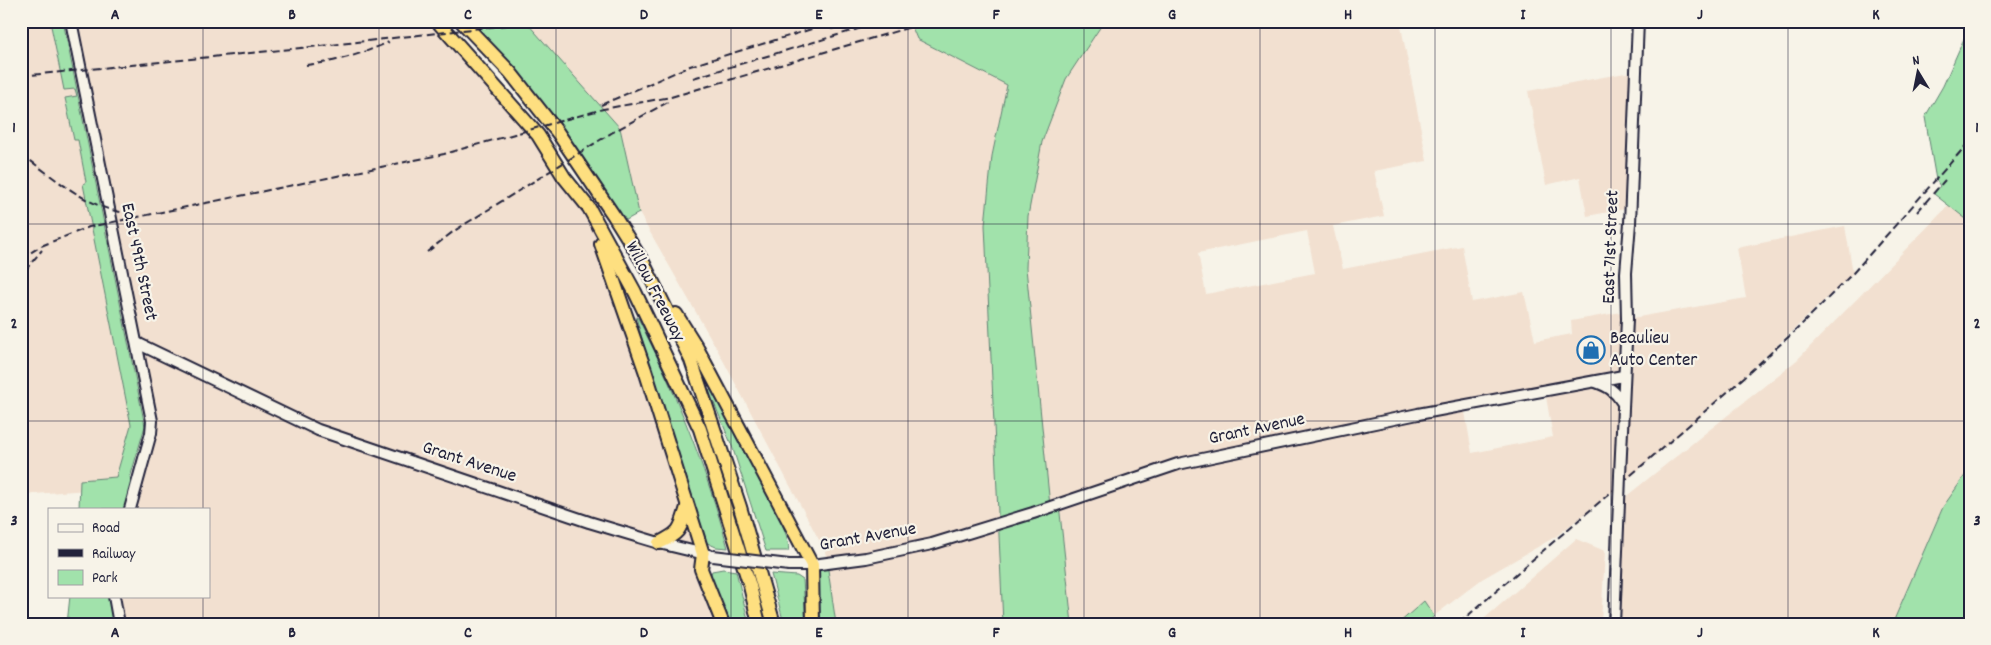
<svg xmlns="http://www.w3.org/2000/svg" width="1991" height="645" font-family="Dekko,sans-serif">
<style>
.built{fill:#f2e0d0;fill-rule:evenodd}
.green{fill:#a1e2ab;stroke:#628273}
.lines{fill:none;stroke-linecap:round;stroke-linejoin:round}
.secondary-casing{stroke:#22223b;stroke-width:14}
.highway-casing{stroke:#22223b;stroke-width:16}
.secondary{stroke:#f7f3e8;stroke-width:10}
.highway{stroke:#fedf80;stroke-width:12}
.rail{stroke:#22223b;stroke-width:2;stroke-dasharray:8 4;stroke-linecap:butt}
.secondary-bridge-casing{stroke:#22223b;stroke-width:14;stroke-linecap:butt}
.secondary-bridge{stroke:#f7f3e8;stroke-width:10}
.grid{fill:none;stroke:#22223b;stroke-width:1;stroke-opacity:0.55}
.labels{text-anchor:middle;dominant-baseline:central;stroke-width:4.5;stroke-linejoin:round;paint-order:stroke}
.street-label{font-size:19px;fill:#22223b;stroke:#f7f3e8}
.poi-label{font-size:19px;fill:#22223b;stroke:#f7f3e8;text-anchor:start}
.neatline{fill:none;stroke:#22223b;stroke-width:2}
.grid-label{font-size:16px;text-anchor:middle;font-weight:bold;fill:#22223b}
</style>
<rect width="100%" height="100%" fill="#f7f3e8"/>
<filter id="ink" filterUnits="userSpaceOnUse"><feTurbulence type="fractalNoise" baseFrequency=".02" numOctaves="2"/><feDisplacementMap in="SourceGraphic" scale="10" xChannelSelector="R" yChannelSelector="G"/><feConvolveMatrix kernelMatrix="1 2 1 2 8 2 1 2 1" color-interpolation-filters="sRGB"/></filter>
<g filter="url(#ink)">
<!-- built -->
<g class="built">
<polygon points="21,21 50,21 57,57 68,57 77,97 65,98 74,140 78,140 87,183 83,184 132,427 114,488 21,495"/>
<polygon points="71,21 437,21 458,43 589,208 723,624 119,624 114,596 209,596 209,509 130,509 151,433"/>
<polygon points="525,21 931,21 912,27 917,39 1007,85 992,156 985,225 1003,624 836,624 825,551 717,349 639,213 620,128"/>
<path d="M 1080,21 L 1400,21 L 1427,161 L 1374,171 L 1384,216 L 1333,226 L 1343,269 L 1462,246 L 1472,302 L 1524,292 L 1535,341 L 1572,334 L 1571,321 L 1627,311 L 1627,319 L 1746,298 L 1737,248 L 1845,226 L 1853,273 L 1732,388 L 1620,486 L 1555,537 L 1482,579 L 1434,616 L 1424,602 L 1398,624 L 1072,624 L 1059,504 L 1033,513 L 1008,248 ZM 1307,231 L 1315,273 L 1206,294 L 1198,253 ZM 1545,391 L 1553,437 L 1472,453 L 1464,406 Z"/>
<polygon points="1636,71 1631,208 1587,216 1580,177 1546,185 1528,91"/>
<polygon points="1953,201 1970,217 1970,459 1966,474 1943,507 1894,620 1824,624 1614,624 1619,502 1797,360"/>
<polygon points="1576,539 1605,551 1601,624 1478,624"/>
</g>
<!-- green -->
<g class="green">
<polygon points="50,21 63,21 145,426 130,478 137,480 131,509 79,509 80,480 116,477 131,425 83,184 86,182 78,140 74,140 65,98 77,96 75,89 64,90"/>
<polygon points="461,21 525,21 527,23 620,128 639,213 619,224 558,133"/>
<polygon points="931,21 1112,21 1103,23 1066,79 1042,142 1028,216 1026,268 1050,506 1059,504 1072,624 1003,624 985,225 992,156 1007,85 917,39 912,27"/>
<polygon points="1970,25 1970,222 1934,194 1940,186 1936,180 1925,117 1943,86"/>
<path d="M 636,317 L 638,318 C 676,392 706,468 728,548 L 716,547 L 703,541 L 666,424 Z"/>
<path d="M 712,389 C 725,412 796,534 788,551 L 766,551 L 732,446 L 709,391 Z"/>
<polygon points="1970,459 1970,624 1824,624 1894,620 1943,507 1966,474"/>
<polygon points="827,563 836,624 813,624 812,565"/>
<polygon points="723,569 736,571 749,624 729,624 710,577 712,571"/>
<polygon points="771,574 797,576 803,580 806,624 784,624"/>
<polygon points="70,596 114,596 119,624 67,624"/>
<polygon points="1424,601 1434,616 1426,624 1398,624"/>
</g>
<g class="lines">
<!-- secondary casing -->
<g class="secondary-casing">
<g id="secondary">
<polyline points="71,21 152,421 151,433 130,509"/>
<polyline points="137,343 318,430 589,522 659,543 709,555"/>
<path d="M 1596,382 C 1608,386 1615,391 1622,402"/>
<polyline points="1620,475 1627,319 1626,273 1630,223 1638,21"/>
<polyline points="789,565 812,565 866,558 932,544 1033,513 1178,464 1418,414 1623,376"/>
<polyline points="114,596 119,624"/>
<polyline points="1614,624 1619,502"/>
</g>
</g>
<!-- highway casing -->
<g class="highway-casing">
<g id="highway">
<polyline points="437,21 538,135 564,177 589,208 635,292 700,429 750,586 759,624"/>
<polyline points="461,21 510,72 558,133 614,216 644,264 691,360 740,507 774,624"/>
<polyline points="601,244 645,370 703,554 701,569 723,624"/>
<polyline points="676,314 696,346 812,565 813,624"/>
<path d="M 659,543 C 681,532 680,530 687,507"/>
</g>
</g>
<!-- secondary -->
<use href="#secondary" class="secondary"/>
<!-- highway -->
<use href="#highway" class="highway"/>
<!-- rail -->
<g class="rail">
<polyline points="831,29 858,21"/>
<path d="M 306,65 C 336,62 362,54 389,42"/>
<polyline points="21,76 331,45 543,21"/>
<polyline points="693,78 885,21"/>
<polyline points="601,105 690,66 838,21"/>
<path d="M 21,154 C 53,176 93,214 134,213"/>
<polyline points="1917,212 1945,180"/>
<polyline points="427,252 454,231 613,132 668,102"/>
<polyline points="21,259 41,246 89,227 444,154 603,109 671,97 931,21"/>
<polyline points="21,283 27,268 42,250"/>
<polyline points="1458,624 1732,388 1795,331 1853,273 1970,141"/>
</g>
<!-- secondary-bridge casing -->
<g class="secondary-bridge-casing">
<g id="secondary-bridge">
<polyline points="1619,502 1620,475"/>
<polyline points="713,556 789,565"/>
</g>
</g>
<!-- secondary-bridge -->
<use href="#secondary-bridge" class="secondary-bridge"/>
</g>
</g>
<!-- grid -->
<path class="grid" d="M 203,21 L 203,509M 379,21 L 379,624M 556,21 L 556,624M 731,21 L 731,624M 908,21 L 908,624M 1084,21 L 1084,624M 1260,21 L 1260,624M 1435,21 L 1435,624M 1611,21 L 1611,624M 1788,21 L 1788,624M 21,224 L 1970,224M 21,421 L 1970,421M 203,596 L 203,624"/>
<!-- icons -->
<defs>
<g id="shop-ring" transform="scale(1.4375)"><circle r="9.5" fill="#f7f3e8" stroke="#1f6fb2" stroke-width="1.5"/><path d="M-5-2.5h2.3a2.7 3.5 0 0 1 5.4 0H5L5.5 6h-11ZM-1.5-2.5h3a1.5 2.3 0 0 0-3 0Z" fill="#1f6fb2"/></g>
</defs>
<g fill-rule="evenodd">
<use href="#shop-ring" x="1591" y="350"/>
</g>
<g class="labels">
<!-- street labels -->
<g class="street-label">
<text transform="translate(1612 247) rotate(-88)">East 71st Street</text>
<text transform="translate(138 262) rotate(78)">East 49th Street</text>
<text transform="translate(654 292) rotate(63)">Willow Freeway</text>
<text transform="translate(1257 430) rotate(-12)">Grant Avenue</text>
<text transform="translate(469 463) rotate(18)">Grant Avenue</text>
<text transform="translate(868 538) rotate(-10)">Grant Avenue</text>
</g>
<!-- poi labels -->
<g class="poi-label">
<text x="1610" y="339">Beaulieu<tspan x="1610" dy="22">Auto Center</tspan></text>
</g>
</g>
<!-- margin -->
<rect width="1991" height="645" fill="none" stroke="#f7f3e8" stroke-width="55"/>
<!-- legend -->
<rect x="48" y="508" width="162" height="90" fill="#f7f3e8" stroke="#a29fa3"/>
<rect x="58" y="524" width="25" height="8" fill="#f7f3e8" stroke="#a29fa3"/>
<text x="92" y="532" font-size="15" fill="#22223b">Road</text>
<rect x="58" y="549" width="25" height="8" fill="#22223b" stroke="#a29fa3"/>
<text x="92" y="558" font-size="15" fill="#22223b">Railway</text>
<rect x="58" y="570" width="25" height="15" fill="#a1e2ab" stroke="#a29fa3"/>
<text x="92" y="582" font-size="15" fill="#22223b">Park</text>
<!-- north arrow -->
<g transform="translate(1918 72) rotate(350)" stroke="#f7f3e8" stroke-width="4" paint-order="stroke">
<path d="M0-4L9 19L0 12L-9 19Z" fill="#22223b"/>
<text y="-8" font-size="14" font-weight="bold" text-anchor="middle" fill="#22223b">N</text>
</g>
<rect x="28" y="28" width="1936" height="590" class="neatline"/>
<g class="grid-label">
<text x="115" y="19">A</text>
<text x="292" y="19">B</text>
<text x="468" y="19">C</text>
<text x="644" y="19">D</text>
<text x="819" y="19">E</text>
<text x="996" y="19">F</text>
<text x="1172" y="19">G</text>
<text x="1348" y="19">H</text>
<text x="1523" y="19">I</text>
<text x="1700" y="19">J</text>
<text x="1876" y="19">K</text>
<text x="14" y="132">1</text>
<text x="1977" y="132">1</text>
<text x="14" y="328">2</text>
<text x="1977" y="328">2</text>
<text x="14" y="525">3</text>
<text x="1977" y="525">3</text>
<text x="115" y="637">A</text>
<text x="292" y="637">B</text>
<text x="468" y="637">C</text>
<text x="644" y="637">D</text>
<text x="819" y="637">E</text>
<text x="996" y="637">F</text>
<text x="1172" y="637">G</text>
<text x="1348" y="637">H</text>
<text x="1523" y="637">I</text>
<text x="1700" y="637">J</text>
<text x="1876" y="637">K</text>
</g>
</svg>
